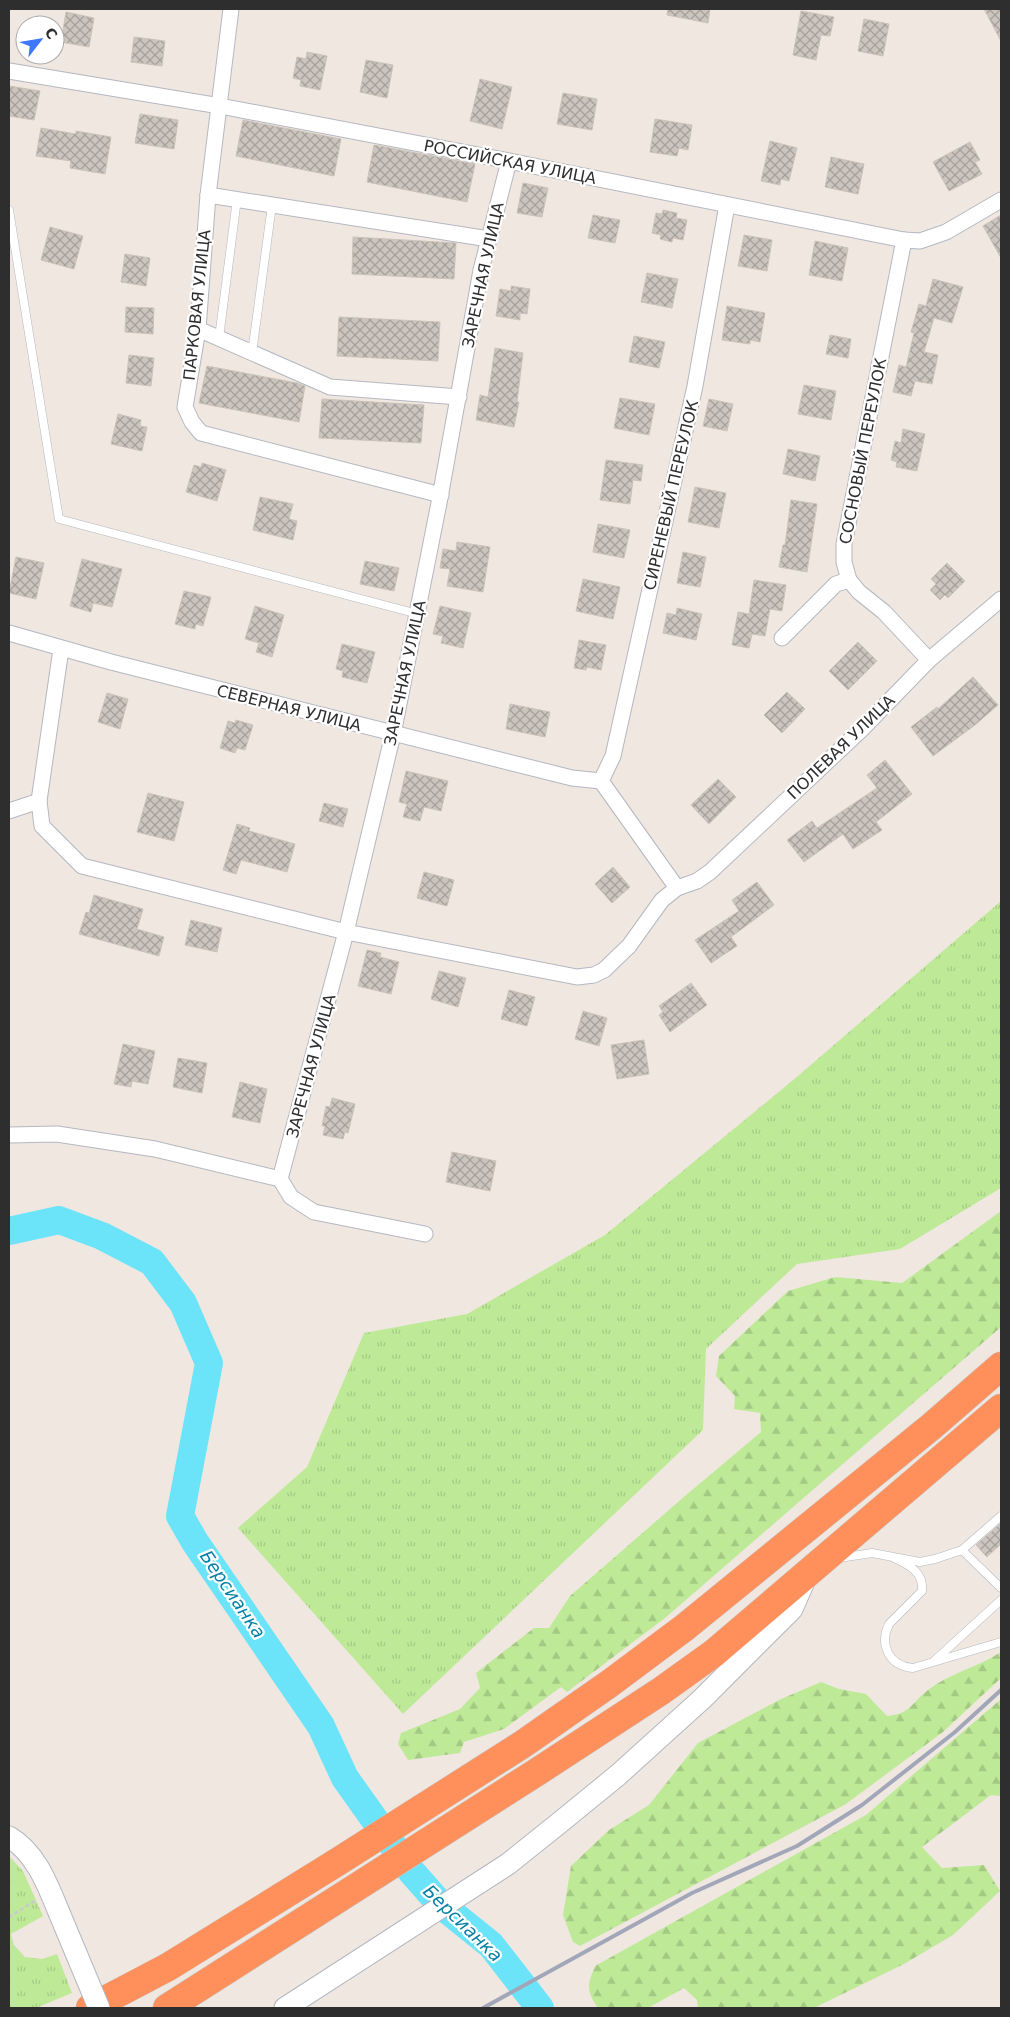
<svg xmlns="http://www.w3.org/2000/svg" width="1010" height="2017" font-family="'DejaVu Sans',sans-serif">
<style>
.grass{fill:url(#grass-tufts)}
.forest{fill:url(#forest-firs)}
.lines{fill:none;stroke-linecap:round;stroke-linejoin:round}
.river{stroke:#6be4f9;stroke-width:28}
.building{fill:url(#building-cross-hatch);stroke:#ccc3b8}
.lane-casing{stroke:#b3b8c2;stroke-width:9}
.street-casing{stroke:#b3b8c2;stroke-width:17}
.secondary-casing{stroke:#b3b8c2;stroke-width:23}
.highway-casing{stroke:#c9c9c9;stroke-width:29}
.path{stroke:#c9c9c9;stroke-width:2.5;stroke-dasharray:4 2.5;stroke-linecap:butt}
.lane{stroke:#fff;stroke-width:8}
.street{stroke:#fff;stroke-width:15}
.secondary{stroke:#fff;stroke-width:21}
.highway{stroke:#ff8f5b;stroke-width:28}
.rail{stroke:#a1a7b9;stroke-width:4}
.secondary-bridge-casing{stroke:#b3b8c2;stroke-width:23;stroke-linecap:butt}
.secondary-bridge{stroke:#fff;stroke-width:21}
.labels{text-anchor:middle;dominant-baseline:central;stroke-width:4.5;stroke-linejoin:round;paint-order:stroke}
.street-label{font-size:16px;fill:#2e2e2e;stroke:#fff}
.water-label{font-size:18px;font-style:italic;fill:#0380a5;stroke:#fff}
</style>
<defs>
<pattern id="grass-tufts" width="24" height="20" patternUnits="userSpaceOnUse" patternTransform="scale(1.25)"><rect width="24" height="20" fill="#beea98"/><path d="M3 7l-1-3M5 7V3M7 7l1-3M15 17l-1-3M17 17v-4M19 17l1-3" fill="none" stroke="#a4c983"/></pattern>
<pattern id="forest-firs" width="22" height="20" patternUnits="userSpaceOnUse" patternTransform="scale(1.25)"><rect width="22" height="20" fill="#beea98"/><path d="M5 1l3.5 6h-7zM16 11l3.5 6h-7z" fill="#a4c983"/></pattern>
<pattern id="building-cross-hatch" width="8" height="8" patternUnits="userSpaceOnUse" patternTransform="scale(1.25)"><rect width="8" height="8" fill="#cbc5be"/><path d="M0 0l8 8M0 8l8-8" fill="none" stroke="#a5a09b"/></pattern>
</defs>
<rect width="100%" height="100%" fill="#f0e7e0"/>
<!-- grass -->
<g class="grass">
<polygon points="1001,901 1001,1188 900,1249 797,1264 706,1349 703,1430 403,1714 238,1528 307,1467 364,1333 467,1314 605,1235 798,1076"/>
<polygon points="9,1856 23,1871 43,1916 11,1934 14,1945 25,1957 42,1959 57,1954 72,1993 36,2008 9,2008"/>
</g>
<!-- forest -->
<g class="forest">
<polygon points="1001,1211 1001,1327 665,1618 567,1692 561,1687 504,1729 464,1742 460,1753 408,1760 398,1744 401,1733 460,1709 480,1688 476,1673 534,1628 549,1628 570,1596 685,1496 761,1432 760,1413 734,1409 735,1396 716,1376 719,1356 788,1291 835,1277 902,1283"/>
<path d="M 1001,1652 L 1001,1678 L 943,1732 L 846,1804 L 580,1946 L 573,1942 L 563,1915 L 571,1866 L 609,1830 L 649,1805 L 698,1743 L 781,1699 L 821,1682 L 839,1689 L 866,1694 L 887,1716 C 911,1714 911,1703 928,1690 C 950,1673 978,1667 1001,1652 Z"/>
<path d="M 1001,1699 L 1001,1796 L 991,1795 L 922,1847 L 942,1868 L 984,1865 L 1000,1891 L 953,1935 L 904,1964 L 814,2008 L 698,2008 L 697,2000 L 684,1988 L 648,2008 L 598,2008 C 586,1990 587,1986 595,1966 L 866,1815 Z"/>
</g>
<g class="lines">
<!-- river -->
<polyline class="river" points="9,1231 59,1220 102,1236 152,1262 183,1303 209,1363 180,1516 195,1542 321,1726 345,1778 411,1871 440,1904 491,1945 540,2008"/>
</g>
<!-- building -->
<g class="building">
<polygon points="668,9 710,9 708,23 667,15"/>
<polygon points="984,9 1001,9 1001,41"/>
<polygon points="801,11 834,17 830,36 821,35 816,60 793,55"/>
<polygon points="66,12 94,18 89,47 61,42"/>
<polygon points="864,19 889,24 883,56 858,51"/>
<polygon points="134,37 165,41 162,66 131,62"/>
<polygon points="307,52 327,56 320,90 300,86 301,80 293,78 297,57 306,59"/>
<polygon points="366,60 393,65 387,98 360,92"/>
<polygon points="480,79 512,87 502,129 470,121"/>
<polygon points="9,86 40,91 34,120 9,116"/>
<polygon points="563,93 597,99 592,130 557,124"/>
<polygon points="140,114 178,120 174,149 135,143"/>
<polygon points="655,119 692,125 688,150 679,148 677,156 650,152"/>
<polygon points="243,120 341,139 334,176 236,156"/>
<polygon points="41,128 76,134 76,131 111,137 105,174 70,168 71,161 36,156"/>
<polygon points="770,141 797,148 789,181 781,179 780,185 761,181"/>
<polygon points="970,142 980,160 975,162 982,174 949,191 933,162"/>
<polygon points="374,145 475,164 467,202 367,182"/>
<polygon points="831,157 864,164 858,194 825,187"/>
<polygon points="523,183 548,188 542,217 517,213"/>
<polygon points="663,210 677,213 676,218 687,220 683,240 673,238 672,242 660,239 661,235 652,233 656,213 662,214"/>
<polygon points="593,215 620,220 615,243 588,238"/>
<polygon points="1001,215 1001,258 983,226"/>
<polygon points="50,227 83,236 74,269 41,260"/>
<polygon points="744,235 772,240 767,271 738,266"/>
<polygon points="353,237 456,243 454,279 352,274"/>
<polygon points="815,241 848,248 842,281 809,275"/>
<polygon points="125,254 150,258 146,286 121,282"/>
<polygon points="647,273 678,279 672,308 641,302"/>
<polygon points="933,279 963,287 952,323 934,318 924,352 938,355 932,384 915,381 911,396 893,392 899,365 906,367 914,333 911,332 919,304 926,306"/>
<polygon points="511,286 530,289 527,314 520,313 520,320 496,316 500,289 511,291"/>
<polygon points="727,306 765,313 760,342 750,340 750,344 722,340"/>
<polygon points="126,307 154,308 153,334 125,332"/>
<polygon points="339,317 440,322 438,361 337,356"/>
<polygon points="830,335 851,339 848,358 826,354"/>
<polygon points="634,336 665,342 659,368 629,362"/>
<polygon points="495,348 523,353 517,402 519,402 514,427 476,420 480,395 488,397"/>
<polygon points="129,355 154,358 151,386 126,383"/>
<polygon points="207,366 297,383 305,386 299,422 199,403"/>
<polygon points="804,385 836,391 831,420 798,414"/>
<polygon points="620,398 655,404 649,435 614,428"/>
<polygon points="322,399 424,405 421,443 319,438"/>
<polygon points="709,399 733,404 727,431 703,426"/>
<polygon points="118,414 141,420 140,426 147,427 142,451 111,444"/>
<polygon points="903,429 925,434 917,471 896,467 897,462 891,460 895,441 901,443"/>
<polygon points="788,449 820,456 815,481 783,474"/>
<polygon points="606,460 643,465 641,481 633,480 630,504 600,500"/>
<polygon points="202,463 226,470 217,501 186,492 194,465 201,467"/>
<polygon points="695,487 726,493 719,528 688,522"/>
<polygon points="260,497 293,504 289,519 297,521 293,540 253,530"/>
<polygon points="791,500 817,504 807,572 779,567 783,545 785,545"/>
<polygon points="598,524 630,530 624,558 593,552"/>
<polygon points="457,542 490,547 483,592 447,586 450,569 440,568 443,549 456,551"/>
<polygon points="683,552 706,557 700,587 677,583"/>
<polygon points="16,557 44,563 36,599 9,593"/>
<polygon points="82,559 122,569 112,607 93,603 91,612 70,606"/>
<polygon points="365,561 399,568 394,591 360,584"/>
<polygon points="947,563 965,581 948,598 945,595 940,600 930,590 936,584 931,579"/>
<polygon points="583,579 620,587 613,619 576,611"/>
<polygon points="754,580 786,585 782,611 770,609 765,636 752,634 749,648 732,645 738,612 749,614"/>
<polygon points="184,591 211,597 203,626 196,624 195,629 175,624"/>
<polygon points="255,606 284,615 272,657 256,652 259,643 245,639"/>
<polygon points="440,606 471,613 463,648 441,643 443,636 433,634"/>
<polygon points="677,608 702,614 696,640 663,633 667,613 676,615"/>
<polygon points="579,640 606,645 601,670 587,667 586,670 574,668"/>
<polygon points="858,642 877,661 848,690 829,671"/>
<polygon points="342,644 375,652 367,683 342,677 343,671 336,669"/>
<polygon points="973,677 998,705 975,725 933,756 911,727 937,707 938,709"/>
<polygon points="787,692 805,709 782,733 764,715"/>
<polygon points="107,693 128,699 120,729 98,722"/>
<polygon points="510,704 550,712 545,737 506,729"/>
<polygon points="236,720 253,725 245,750 237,748 235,753 220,748 228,721 235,723"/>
<polygon points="885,760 912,794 876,822 882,830 853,849 843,834 804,862 787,840 812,821 817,828 877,788 867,775"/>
<polygon points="406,771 448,781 441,811 424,807 420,821 403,817 407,804 399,802"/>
<polygon points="718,779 736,797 709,824 691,805"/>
<polygon points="148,793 184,802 174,841 137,832"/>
<polygon points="324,803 348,809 343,827 319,821"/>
<polygon points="237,824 250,828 249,831 295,844 287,872 241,860 236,874 223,870"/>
<polygon points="613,867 630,887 612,903 595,884"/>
<polygon points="424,872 454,880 447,906 417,898"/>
<polygon points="757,882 774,905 731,937 737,946 711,963 695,940 739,911 732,900"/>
<polygon points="94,895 143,909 137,929 164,937 159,956 79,934 86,912 89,913"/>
<polygon points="191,920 222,928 217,952 185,945"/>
<polygon points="367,950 381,953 380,957 399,962 391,994 358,986"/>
<polygon points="439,971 466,978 458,1007 431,999"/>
<polygon points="691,983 707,1005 670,1032 659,1015 663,1012 659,1006"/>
<polygon points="509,990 535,997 527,1026 501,1019"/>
<polygon points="583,1011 607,1018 599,1046 575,1039"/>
<polygon points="644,1040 649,1074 617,1079 611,1045"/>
<polygon points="123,1044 155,1051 148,1084 132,1081 131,1087 114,1084"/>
<polygon points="178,1058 207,1063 202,1093 173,1087"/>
<polygon points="240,1082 267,1089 260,1123 232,1117"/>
<polygon points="332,1098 355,1104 348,1133 345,1132 343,1139 323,1135 325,1126 322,1126 326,1106 330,1107"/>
<polygon points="452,1152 496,1161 490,1191 446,1182"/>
<polygon points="1001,1523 1001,1544 987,1557 976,1545"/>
</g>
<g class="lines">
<!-- lane casing -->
<g class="lane-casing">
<g id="lane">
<polyline points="9,210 59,519 418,614"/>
<polyline points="219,338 237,199"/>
<polyline points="252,353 272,205"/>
<polyline points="962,1550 1001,1588"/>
<polyline points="839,1558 872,1553 920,1562 935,1559 962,1550 1001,1516"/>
<path d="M 894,1558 C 909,1565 924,1572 922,1591 L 889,1624 C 879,1645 889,1666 913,1668 L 1001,1642"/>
<polyline points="934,1661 1001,1600"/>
</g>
</g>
<!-- street casing -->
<g class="street-casing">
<g id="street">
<polyline points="231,9 208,195 198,329 185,407 192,422 201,433 441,495"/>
<polyline points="9,71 220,106 509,161 904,240 920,241 946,232 1001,200"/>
<polyline points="208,195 489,239"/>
<polyline points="904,240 844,544 844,562 849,580 859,592 884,612 929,660"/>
<polyline points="198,329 330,387 459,397"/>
<polyline points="9,633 111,662 572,778 601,781"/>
<polyline points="782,638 836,584 849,580"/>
<polyline points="61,649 39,801 42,826 82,866 346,932 577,977 594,975 604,970 629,946 662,900 677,888 697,881 710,872 862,729 929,660 1001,599"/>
<polyline points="601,781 613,756 695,386 727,205"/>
<polyline points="601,781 677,888"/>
<polyline points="9,811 39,801"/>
<polyline points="9,1135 57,1134 155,1149 280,1179 291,1197 314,1212 425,1234"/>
<polyline points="280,1179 346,932 393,734 439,503 481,270 509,161"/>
</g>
</g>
<!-- secondary casing -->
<g class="secondary-casing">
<g id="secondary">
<path d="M 9,1837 C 35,1852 47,1883 58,1910"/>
<polyline points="285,2008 508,1864 558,1824 618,1775 702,1699 792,1609 806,1577"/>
</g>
</g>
<!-- highway casing -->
<g class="highway-casing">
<g id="highway">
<polyline points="90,2008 168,1967 339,1861 523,1744 609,1684 684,1628 932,1426 1001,1366"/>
<polyline points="167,2008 537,1772 661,1691 714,1653 1001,1408"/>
</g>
</g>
<!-- path -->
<polyline class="path" points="9,1917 35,1901"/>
<!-- lane -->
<use href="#lane" class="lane"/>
<!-- street -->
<use href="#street" class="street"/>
<!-- secondary -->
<use href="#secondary" class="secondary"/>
<!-- highway -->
<use href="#highway" class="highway"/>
<!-- rail -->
<polyline class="rail" points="483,2008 692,1893 797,1846 862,1805 955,1732 1001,1690"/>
<!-- secondary-bridge casing -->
<g class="secondary-bridge-casing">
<polyline id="secondary-bridge" points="58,1910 99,2008"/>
</g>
<!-- secondary-bridge -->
<use href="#secondary-bridge" class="secondary-bridge"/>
</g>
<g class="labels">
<!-- street labels -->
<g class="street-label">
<text transform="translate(510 162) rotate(11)">РОССИЙСКАЯ УЛИЦА</text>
<text transform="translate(483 275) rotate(-78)">ЗАРЕЧНАЯ УЛИЦА</text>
<text transform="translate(197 305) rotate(-84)">ПАРКОВАЯ УЛИЦА</text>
<text transform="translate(863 451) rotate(-79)">СОСНОВЫЙ ПЕРЕУЛОК</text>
<text transform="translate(671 495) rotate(-77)">СИРЕНЕВЫЙ ПЕРЕУЛОК</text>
<text transform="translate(405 673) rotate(-78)">ЗАРЕЧНАЯ УЛИЦА</text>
<text transform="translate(289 708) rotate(14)">СЕВЕРНАЯ УЛИЦА</text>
<text transform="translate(841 747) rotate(-44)">ПОЛЕВАЯ УЛИЦА</text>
<text transform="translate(311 1066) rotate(-75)">ЗАРЕЧНАЯ УЛИЦА</text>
</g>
<!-- water labels -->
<g class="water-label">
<text transform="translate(233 1594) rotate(56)">Берсианка</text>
<text transform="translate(463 1923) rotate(44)">Берсианка</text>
</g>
</g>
<!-- border -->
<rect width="1010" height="2017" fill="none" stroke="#2e2e2e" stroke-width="20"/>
<!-- north arrow -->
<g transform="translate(40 40) rotate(59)"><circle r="24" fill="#ffffff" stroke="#ababab"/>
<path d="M0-4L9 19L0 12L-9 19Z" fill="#3d78ff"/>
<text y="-8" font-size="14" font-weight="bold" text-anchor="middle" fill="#2e2e2e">С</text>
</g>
</svg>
